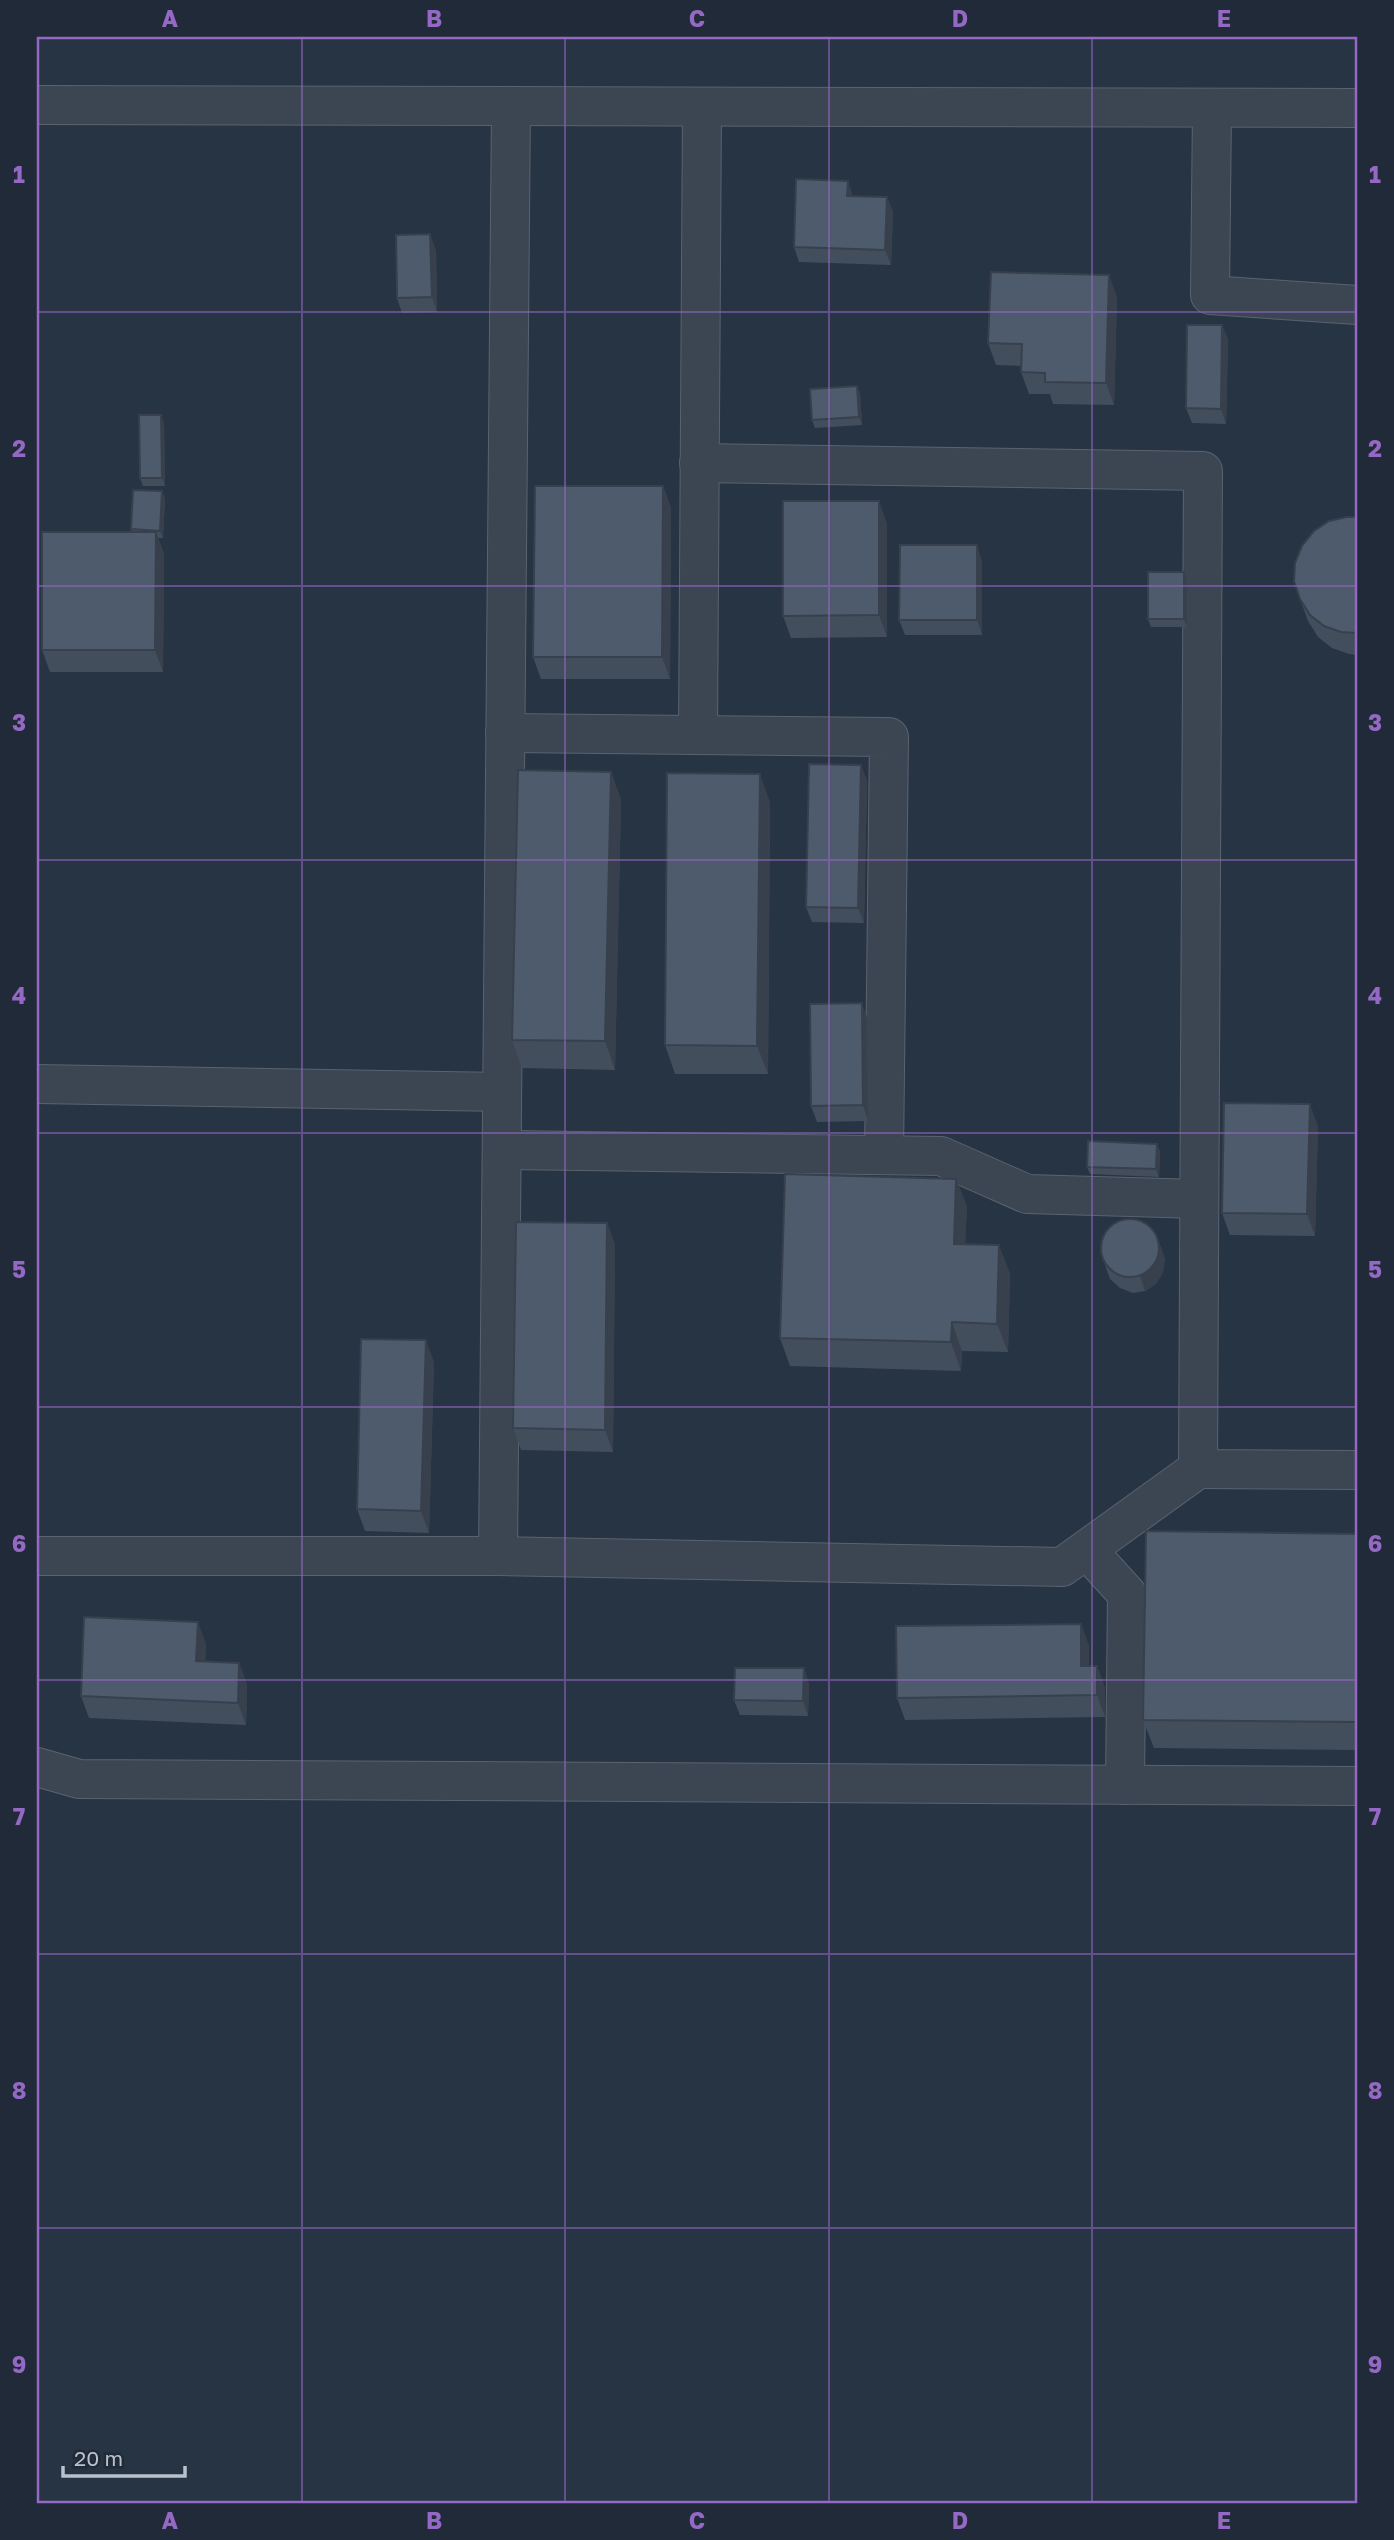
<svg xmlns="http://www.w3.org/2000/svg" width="1394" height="2540" font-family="'Golos Text',sans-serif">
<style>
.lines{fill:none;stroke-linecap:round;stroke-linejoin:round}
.minor-casing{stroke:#5a6370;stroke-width:40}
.minor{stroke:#3c4653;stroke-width:38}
.wall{fill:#434e5d}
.shaded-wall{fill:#37404c}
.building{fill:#4e5b6c;stroke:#37404c;stroke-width:2}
.grid{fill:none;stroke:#9468c4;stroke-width:2;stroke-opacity:0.55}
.neatline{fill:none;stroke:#9468c4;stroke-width:2.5}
.grid-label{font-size:23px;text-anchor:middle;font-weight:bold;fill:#9468c4}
</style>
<rect width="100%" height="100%" fill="#273443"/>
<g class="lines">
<!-- minor casing -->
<g class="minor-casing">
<g id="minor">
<polyline points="37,105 1357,108"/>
<polyline points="1212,108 1210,295 1357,305"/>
<polyline points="505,733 889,737 884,1155"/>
<polyline points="698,735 702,107"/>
<polyline points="37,1084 502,1092"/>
<polyline points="502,1150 941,1156 1027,1194 1199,1199"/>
<polyline points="1198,1469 1357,1470"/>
<polyline points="1087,1550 1127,1594 1125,1785"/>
<polyline points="37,1556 498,1556 511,106"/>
<polyline points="498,1556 1062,1567 1198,1469 1203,471 699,463"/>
<polyline points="37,1767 79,1779 1357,1786"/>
</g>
</g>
<!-- minor -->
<use href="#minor" class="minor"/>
</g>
<!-- wall -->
<g class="wall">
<polygon points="853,196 887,197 893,212 891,265 799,262 794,247"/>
<polygon points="436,250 437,312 402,313 397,298"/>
<polygon points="1117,297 1114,405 1053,404 1050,394 1029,394 1021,372 1022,366 996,365 988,343"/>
<polygon points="1222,325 1228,340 1226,424 1192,423 1186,408"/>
<polygon points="857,386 860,394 862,425 815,428 812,420"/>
<polygon points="164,423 165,486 143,486 140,478"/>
<polygon points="663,486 671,508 670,679 541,679 533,657"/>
<polygon points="165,498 163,538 158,538 164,554 163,672 50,672 42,650 132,532 131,529"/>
<polygon points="1357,517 1357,655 1349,654 1332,648 1318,637 1308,621 1300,599"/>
<polygon points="887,523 887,637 791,638 783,616"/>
<polygon points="982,561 982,635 905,635 899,620"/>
<polygon points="1184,572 1187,580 1187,627 1151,627 1148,619"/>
<polygon points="611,772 621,800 615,1070 522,1068 512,1040"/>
<polygon points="867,780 864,923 812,922 806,907"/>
<polygon points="770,802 768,1074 675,1074 665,1045"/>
<polygon points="867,1018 868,1121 817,1122 811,1106"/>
<polygon points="1318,1126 1315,1236 1230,1235 1222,1213"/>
<polygon points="1160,1151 1159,1177 1090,1174 1087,1167"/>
<polygon points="956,1179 967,1207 965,1244 1010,1273 1008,1352 962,1351 961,1371 790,1366 780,1338"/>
<polygon points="607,1223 615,1245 613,1452 521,1450 513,1428"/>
<polygon points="1155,1232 1165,1259 1163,1272 1156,1284 1145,1291 1133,1293 1120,1288 1110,1279 1100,1251"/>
<polygon points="434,1362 429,1533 365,1531 357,1509"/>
<polygon points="1357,1534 1357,1750 1154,1748 1143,1720"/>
<polygon points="1081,1624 1089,1646 1089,1666 1097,1666 1105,1688 1105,1717 905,1720 897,1698"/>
<polygon points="206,1644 205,1662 239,1663 247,1685 246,1725 89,1718 81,1696"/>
<polygon points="804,1668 809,1684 808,1716 740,1715 734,1700"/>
</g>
<!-- shaded-wall -->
<g class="shaded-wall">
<polygon points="848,181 853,196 847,196"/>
<polygon points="887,197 893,212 891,265 885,250"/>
<polygon points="430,234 436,250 437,312 432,297"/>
<polygon points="1109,275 1117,297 1114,405 1106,383"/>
<polygon points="1222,325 1228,340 1226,424 1221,409"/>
<polygon points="857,386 860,394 862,425 859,417"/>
<polygon points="161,415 164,423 165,486 162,478"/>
<polygon points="663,486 671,508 670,679 662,657"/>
<polygon points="162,491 165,498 163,538 160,531"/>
<polygon points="879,501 887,523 887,637 879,615"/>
<polygon points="156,532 164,554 163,672 155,650"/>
<polygon points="977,545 982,561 982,635 977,620"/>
<polygon points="1184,572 1187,580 1187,627 1184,619"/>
<polygon points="861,765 867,780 864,923 858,908"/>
<polygon points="611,772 621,800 615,1070 605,1041"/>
<polygon points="760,774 770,802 768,1074 757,1046"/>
<polygon points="862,1003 867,1018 868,1121 863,1105"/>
<polygon points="1310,1104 1318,1126 1315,1236 1307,1214"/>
<polygon points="1157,1144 1160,1151 1159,1177 1156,1169"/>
<polygon points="956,1179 967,1207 964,1272 954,1244"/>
<polygon points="607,1223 615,1245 613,1452 605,1430"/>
<polygon points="1159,1244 1165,1259 1163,1272 1156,1284 1145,1291 1140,1276"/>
<polygon points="999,1245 1010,1273 1008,1352 997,1324"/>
<polygon points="952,1322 962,1351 961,1371 951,1342"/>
<polygon points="426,1340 434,1362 429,1533 421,1511"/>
<polygon points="198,1622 206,1644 204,1683 196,1661"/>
<polygon points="1081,1624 1089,1646 1089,1688 1081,1666"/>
<polygon points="239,1663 247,1685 246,1725 238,1703"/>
<polygon points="1097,1666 1105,1688 1105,1717 1097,1695"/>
<polygon points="804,1668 809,1684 808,1716 803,1701"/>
</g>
<!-- building -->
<g class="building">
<polygon points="796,179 848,181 847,196 887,197 885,250 794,247"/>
<polygon points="430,234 432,297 397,298 396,235"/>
<polygon points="991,272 1109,275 1106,383 1045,382 1045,373 1021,372 1022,344 988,343"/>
<polygon points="1187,325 1222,325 1221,409 1186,408"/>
<polygon points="857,386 859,417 812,420 810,389"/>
<polygon points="139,415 161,415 162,478 140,478"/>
<polygon points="535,486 663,486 662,657 533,657"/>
<polygon points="133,490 162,491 160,531 131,529"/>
<polygon points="783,501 879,501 879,615 783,616"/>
<polygon points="1347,517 1357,517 1357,633 1341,632 1324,626 1310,615 1300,599 1294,581 1295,563 1302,546 1314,531 1329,521"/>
<polygon points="42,532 156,532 155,650 42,650"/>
<polygon points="900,545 977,545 977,620 899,620"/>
<rect x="1148" y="572" width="36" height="47"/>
<polygon points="809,764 861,765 858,908 806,907"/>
<polygon points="518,770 611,772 605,1041 512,1040"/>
<polygon points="667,773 760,774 757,1046 665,1045"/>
<polygon points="862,1003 863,1105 811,1106 810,1004"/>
<polygon points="1224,1103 1310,1104 1307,1214 1222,1213"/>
<polygon points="1088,1141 1157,1144 1156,1169 1087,1167"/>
<polygon points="785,1174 956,1179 954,1244 999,1245 997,1324 952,1322 951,1342 780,1338"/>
<circle cx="1130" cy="1248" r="29"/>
<polygon points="516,1222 607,1223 605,1430 513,1428"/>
<polygon points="361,1339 426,1340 421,1511 357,1509"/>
<polygon points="1146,1531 1357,1534 1357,1722 1143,1720"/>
<polygon points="84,1617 198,1622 196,1661 239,1663 238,1703 81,1696"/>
<polygon points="1081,1624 1081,1666 1097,1666 1097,1695 897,1698 896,1626"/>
<polygon points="735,1668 804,1668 803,1701 734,1700"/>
</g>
<!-- grid -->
<path class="grid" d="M 302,37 L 302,2503M 565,37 L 565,2503M 829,37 L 829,2503M 1092,37 L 1092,2503M 37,312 L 1357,312M 37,586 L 1357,586M 37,860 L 1357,860M 37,1133 L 1357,1133M 37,1407 L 1357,1407M 37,1680 L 1357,1680M 37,1954 L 1357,1954M 37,2228 L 1357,2228"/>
<!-- border -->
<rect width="1394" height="2540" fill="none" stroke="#202a38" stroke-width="77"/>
<!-- scale -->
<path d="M63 2466v10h122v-10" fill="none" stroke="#b9c1cc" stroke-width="3.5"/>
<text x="74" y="2466" font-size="21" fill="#b9c1cc" stroke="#202a38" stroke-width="5" paint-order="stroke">20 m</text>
<rect x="38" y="38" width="1318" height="2464" class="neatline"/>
<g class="grid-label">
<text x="170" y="27">A</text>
<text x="434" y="27">B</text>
<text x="697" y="27">C</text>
<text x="960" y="27">D</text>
<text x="1224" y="27">E</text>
<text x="19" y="183">1</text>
<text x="1375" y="183">1</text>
<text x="19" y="457">2</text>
<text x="1375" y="457">2</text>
<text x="19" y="731">3</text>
<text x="1375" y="731">3</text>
<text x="19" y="1004">4</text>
<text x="1375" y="1004">4</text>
<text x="19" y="1278">5</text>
<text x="1375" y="1278">5</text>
<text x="19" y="1552">6</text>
<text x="1375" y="1552">6</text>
<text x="19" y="1825">7</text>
<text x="1375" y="1825">7</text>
<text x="19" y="2099">8</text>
<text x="1375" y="2099">8</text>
<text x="19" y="2373">9</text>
<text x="1375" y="2373">9</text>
<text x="170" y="2529">A</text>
<text x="434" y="2529">B</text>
<text x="697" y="2529">C</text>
<text x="960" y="2529">D</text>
<text x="1224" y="2529">E</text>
</g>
</svg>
